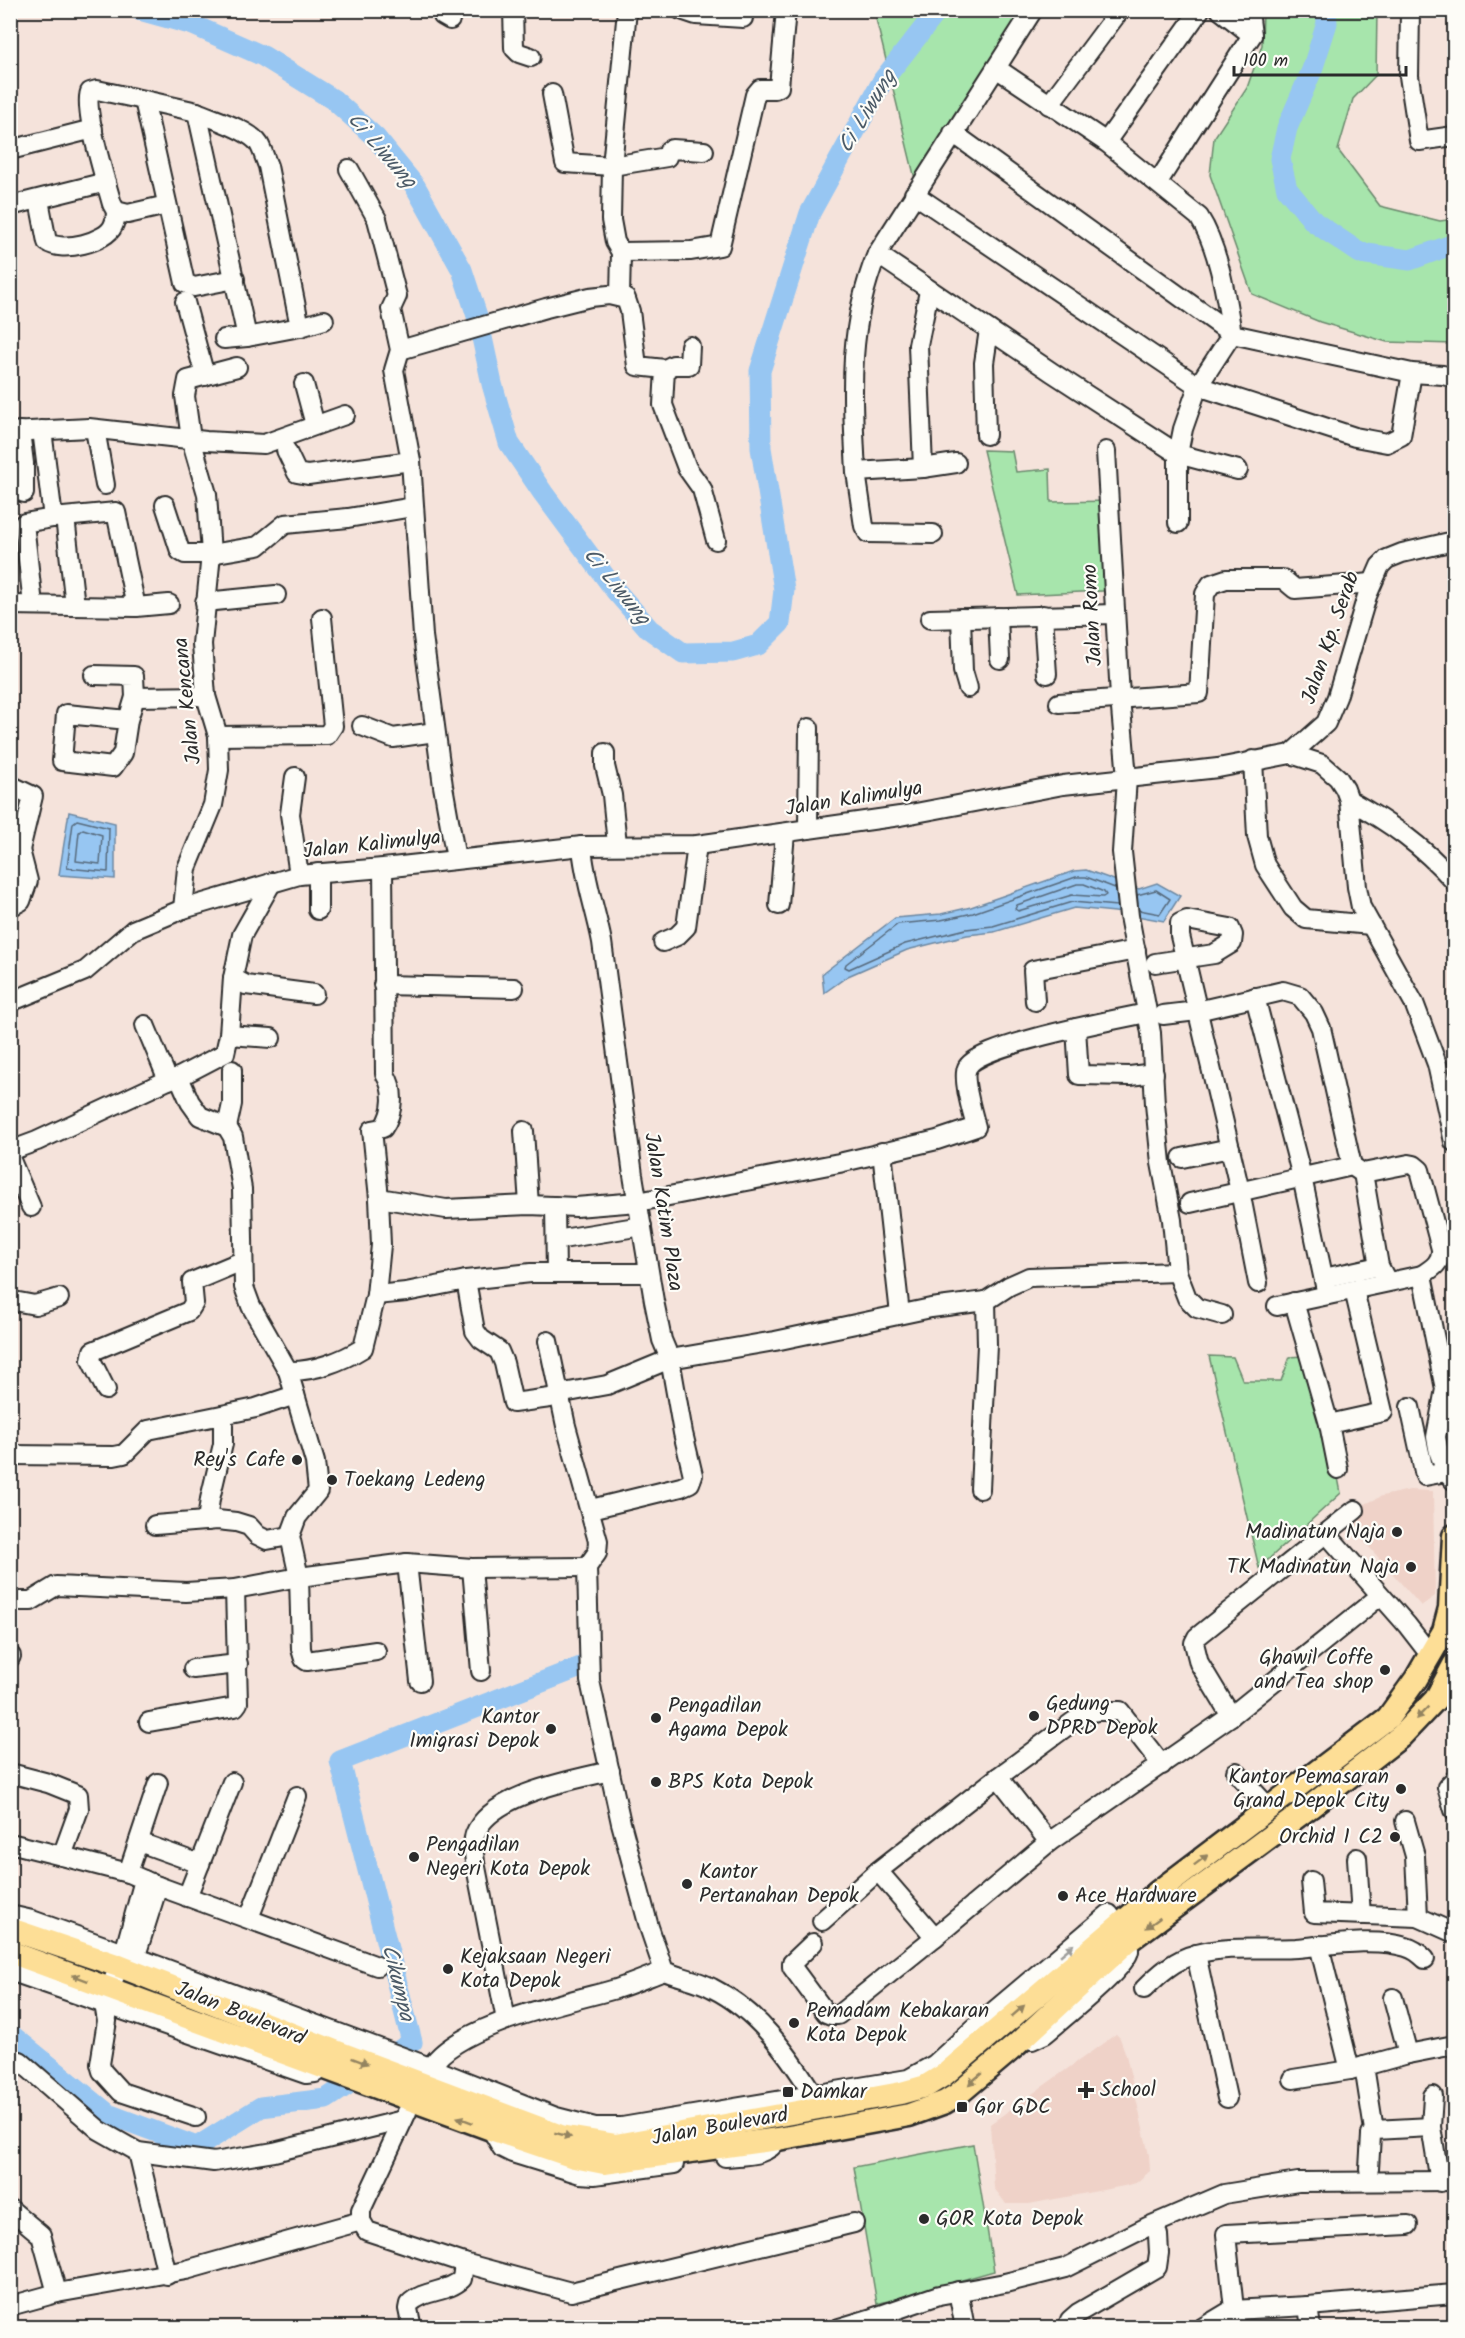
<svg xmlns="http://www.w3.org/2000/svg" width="1465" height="2338" font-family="Kalam,sans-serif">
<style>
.built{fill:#efd2c8}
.green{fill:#a7e5ac;stroke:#69886c;stroke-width:1.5}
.water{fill:#97c6f2;stroke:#6c88a2;stroke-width:1.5}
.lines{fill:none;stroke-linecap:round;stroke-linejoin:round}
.shore{stroke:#56697b;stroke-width:1.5}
.river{stroke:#97c6f2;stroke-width:21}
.minor-casing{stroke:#2b2b2b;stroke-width:22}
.major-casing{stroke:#2b2b2b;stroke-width:27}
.minor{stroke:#fdfcf7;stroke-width:18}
.major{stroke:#fdde96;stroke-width:22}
.oneway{fill:#948460}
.oneway2{fill:#9e9e9b}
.poi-dot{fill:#2b2b2b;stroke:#fdfcf7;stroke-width:2}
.labels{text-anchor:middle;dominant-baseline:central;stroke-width:4.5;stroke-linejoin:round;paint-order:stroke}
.street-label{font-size:21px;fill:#2b2b2b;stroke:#fdfcf7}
.poi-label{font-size:21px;fill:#2b2b2b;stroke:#fdfcf7;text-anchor:start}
.water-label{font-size:22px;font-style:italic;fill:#4b5a67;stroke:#fdfcf7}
</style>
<rect width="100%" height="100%" fill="#f5e3db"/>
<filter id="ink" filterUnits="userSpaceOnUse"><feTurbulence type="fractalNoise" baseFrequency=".0167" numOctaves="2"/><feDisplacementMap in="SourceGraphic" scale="12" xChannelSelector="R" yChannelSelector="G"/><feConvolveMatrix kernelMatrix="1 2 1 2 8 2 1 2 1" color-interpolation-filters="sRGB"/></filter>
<g filter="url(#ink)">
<!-- built -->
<g class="built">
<polygon points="1410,1490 1433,1491 1435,1596 1421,1606 1362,1539 1356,1525 1359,1507 1382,1496"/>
<polygon points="1116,2034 1120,2038 1126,2055 1149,2155 1150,2171 1136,2183 1124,2186 1029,2204 1006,2204 994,2188 990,2124"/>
</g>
<!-- green -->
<g class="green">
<polygon points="879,11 1026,11 915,179 876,19"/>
<polygon points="1263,11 1377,11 1376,75 1353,99 1338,150 1380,206 1440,221 1454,219 1454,344 1387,342 1320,322 1252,294 1210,175 1214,138 1247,88 1262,45"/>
<polygon points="983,450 1012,451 1016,472 1050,469 1051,502 1114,501 1123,590 1018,595"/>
<polygon points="1314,1355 1341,1493 1259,1568 1209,1356 1233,1357 1243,1381 1281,1381 1290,1357"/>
<polygon points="973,2144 994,2271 877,2304 854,2167"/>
</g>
<!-- water -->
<g class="water">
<polygon points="69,812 115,823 115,879 59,875"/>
<polygon points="1086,870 1139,889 1157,883 1180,896 1164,921 1115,912 1074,908 994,932 967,935 907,950 848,976 824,993 822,974 895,918 941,914 971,907 1074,871"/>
</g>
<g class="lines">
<!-- shore -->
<g class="shore">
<polygon points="77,820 109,828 108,872 67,868 73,823"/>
<polygon points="83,829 102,835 100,864 76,861 79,832"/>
<polygon points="1077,884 1084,884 1104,892 1106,895 1103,897 1072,895 1018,911 1015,909 1017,905"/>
<polyline points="1115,888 1086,877 1076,877 973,913 941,920 898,924 846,964 845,967 849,969 905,944 966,929 993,926 1072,902 1117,906"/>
<polyline points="1137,895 1156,890 1170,899 1160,914 1139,910"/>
</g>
<!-- river -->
<g class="river">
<polyline points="139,10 193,25 263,56 334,100 376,138 415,186 462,270 478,319 492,384 509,443 543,493 615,590 649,629 683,653 733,652 758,645 780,623 784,590 761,448 760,371 810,213 883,80 938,10"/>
<polyline points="1326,10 1327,23 1312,70 1287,128 1280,159 1287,189 1314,222 1360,253 1410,260 1454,244"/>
<polyline points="10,2034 108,2114 197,2147 261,2107 326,2099 412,2042 340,1761 583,1666"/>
</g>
<!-- minor casing -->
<g class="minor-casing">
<g id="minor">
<polyline points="443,10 443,16 450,20"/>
<polyline points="513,10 514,48 519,53 531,57"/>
<polyline points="627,10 612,166 611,220 615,242 621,252 691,251 720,246 755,95 760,89 775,89 779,87 786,10"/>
<polyline points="681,10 696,15 743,18"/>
<polyline points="1220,10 1252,35"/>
<polyline points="1410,10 1409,76 1419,141 1454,136"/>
<path d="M 996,68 L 1106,142 L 1199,217 C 1219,248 1226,297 1232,334 L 1412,373 L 1443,375 L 1454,378"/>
<polyline points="552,94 565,163 612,166 667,157 669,150 672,149 704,151"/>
<path d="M 144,100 L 97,90 L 90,92 C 83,109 106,182 112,204 L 116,211 L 128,214 L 167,205"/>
<polyline points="1049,105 1120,10"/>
<path d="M 197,112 C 213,119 250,130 259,144 C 263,151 265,159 268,166 L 300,327 L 247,337 Z"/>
<polyline points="197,112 144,100 185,283 194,287 235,279"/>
<polyline points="953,133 1232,334 1198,386 1183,429 1178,454 1178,523"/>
<polyline points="1106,142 1200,10"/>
<polyline points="10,150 93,129"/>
<polyline points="349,169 377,219 397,296 391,309 400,350 394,370 411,461 423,636 443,786 456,859"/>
<polyline points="1158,182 1252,35 1249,10"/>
<polyline points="914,194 1198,386 1355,437 1387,443 1401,436 1412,373"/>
<path d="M 39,200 L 47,242 C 62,253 106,242 113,226 C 115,222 116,216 116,211"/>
<polyline points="10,206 106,182"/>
<polyline points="877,254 1053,373 1178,454 1238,470"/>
<polyline points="620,296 621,252"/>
<polyline points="185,302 205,376"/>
<polyline points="300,327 324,320"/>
<polyline points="224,339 247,337"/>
<polyline points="400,350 546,308 590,297 609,295 626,299 630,311 637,366 665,369 663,405 687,468 702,489 716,540"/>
<polyline points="665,369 673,365 689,365 690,346"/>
<polyline points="304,384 315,425"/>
<polyline points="95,429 105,485"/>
<polyline points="20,431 24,463 24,493"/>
<polyline points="10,432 89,428 206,441 264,444 345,415"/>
<polyline points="986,435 984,363 989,330"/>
<polyline points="286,450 297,473 308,475 411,461"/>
<polyline points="1106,451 1120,697 1127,778 1122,852 1129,916 1151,1033 1155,1104 1161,1163 1172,1220 1177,1272 1187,1298 1197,1308 1222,1315"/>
<path d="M 956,463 L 923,468 L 856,472 C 852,395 847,327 877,254 L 1033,10"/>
<polyline points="923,468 918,345 929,291"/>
<polyline points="856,472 864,526 868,533 933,534"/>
<polyline points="165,505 180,551 185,554 211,554 258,546 285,524 348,518 413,507"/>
<polyline points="65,517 75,606"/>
<polyline points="205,602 276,595"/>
<polyline points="10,605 136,607 116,512 53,518 42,430"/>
<polyline points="33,605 24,523 53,518"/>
<polyline points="136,607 169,604"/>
<polyline points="1043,615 1047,674"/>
<polyline points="998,617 1000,659"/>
<polyline points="961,618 963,671 968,688"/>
<polyline points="930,619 1115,614"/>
<polyline points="94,675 134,676 135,697 206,696"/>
<polyline points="1059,703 1199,693 1205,594 1211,584 1226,579 1283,579 1295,589 1372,583"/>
<polyline points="128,720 123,753 113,767 62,761 66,714 128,720 135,697"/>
<polyline points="362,726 393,738 435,732"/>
<polyline points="218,736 327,735 333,726 322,618"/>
<polyline points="605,753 605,766 612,795 617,844"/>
<polyline points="1291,754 1326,723 1337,697 1367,596 1380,566 1387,559 1402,553 1454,541"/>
<polyline points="1253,760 1257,836 1265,865 1293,908 1306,919 1371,925"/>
<polyline points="295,777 290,814 299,875"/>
<polyline points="10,785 33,796 20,850 10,878"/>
<path d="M 1349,800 C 1390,823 1422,845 1454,881"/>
<polyline points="808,829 809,728"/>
<path d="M 582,846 C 584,878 596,910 602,942 L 633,1175 L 654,1301 L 662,1340 L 670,1359 L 683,1433 L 693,1475 L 690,1483 L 681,1487 L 591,1509"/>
<path d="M 383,868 L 385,1074 C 395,1090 394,1112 383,1128 L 372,1130 L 379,1198 L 381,1245 L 376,1295 L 406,1292 L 466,1280 L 475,1331 L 481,1339 L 499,1351 L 504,1363 L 513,1403 L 550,1398 L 558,1394 L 607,1385 L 670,1359 L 775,1341 L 931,1308 L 986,1301 L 1009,1286 L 1029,1277 L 1177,1272"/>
<polyline points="318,873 318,910"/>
<polyline points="779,905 785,833"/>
<polyline points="10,907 21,901 28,881 20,850"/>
<polyline points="183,909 187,868 213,805 219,770 218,736 206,696 202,644 211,554 207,494 191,439 185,396 188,380 237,367"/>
<polyline points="663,942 677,936 686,927 697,845"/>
<polyline points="1155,963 1214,954 1232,943 1233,935 1230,928 1187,920 1180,923 1180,936 1240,1191 1258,1283"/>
<polyline points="233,978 246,985 314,994"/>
<polyline points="383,985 514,988"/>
<polyline points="1255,997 1302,1177 1327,1295"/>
<polyline points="1035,1001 1033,970 1136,950"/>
<polyline points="10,1002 85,971 133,930 183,909 299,875 383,868 582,846 697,845 900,816 1063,785 1218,768 1291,754 1322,764 1338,778 1345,789 1349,800 1357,887 1361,907 1414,1003 1437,1064 1454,1142"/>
<polyline points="1163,1015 1197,1011 1283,991 1300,996 1314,1013 1321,1028 1352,1166"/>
<polyline points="145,1025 168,1080"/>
<polyline points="1076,1028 1079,1075 1130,1076 1154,1073"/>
<polyline points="229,1035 271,1038"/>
<polyline points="179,1077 190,1102 200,1116 227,1127 233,1137 242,1189 244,1287 251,1306 288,1371 315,1462 318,1491 297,1517 290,1536 299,1577 301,1649 304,1659 307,1661 376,1651"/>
<polyline points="227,1127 232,1104 232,1070"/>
<polyline points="524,1131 529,1205"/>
<polyline points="10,1151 37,1141 168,1080 179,1077 225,1053 229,1035 233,978 242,935 272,882"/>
<polyline points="882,1152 900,1314"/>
<polyline points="10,1158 31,1207"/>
<polyline points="1182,1158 1230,1148"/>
<path d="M 379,1198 L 446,1209 L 529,1205 L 576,1207 L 638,1202 L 839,1163 L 937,1140 L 976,1127 C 973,1115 962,1079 967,1068 C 977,1045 1119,1019 1147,1013"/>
<polyline points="1190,1203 1352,1166 1361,1172"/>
<polyline points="555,1206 556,1273"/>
<polyline points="556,1240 642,1226"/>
<polyline points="1324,1278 1379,1266"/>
<polyline points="466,1280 531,1273 649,1273"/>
<path d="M 1387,1281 L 1379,1266 L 1363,1173 L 1409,1164 L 1414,1165 L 1420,1170 L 1441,1249 C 1442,1262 1433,1268 1422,1275"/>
<polyline points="1294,1302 1329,1424 1338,1469"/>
<polyline points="10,1304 19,1302 35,1305 59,1298"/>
<polyline points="1277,1306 1422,1275 1445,1389 1436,1437 1439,1453 1446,1472 1454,1481"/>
<path d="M 548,1341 L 566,1426 L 598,1541 L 597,1553 L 587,1567 L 590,1681 L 621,1823 L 649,1927 L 664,1971 C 679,1977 697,1980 712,1988 C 759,2011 792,2059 818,2102"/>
<path d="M 288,1371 C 313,1372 342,1361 363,1348 L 376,1295"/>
<polyline points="106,1390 91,1360 93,1351 189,1311 194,1303 192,1282 242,1261"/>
<polyline points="1410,1407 1425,1476 1446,1472"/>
<polyline points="1329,1424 1383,1412 1354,1290"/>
<polyline points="10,1455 114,1456 124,1454 148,1430 256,1408 295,1395"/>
<polyline points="980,1489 987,1345 986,1301"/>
<polyline points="207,1521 210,1499 223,1444 223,1415"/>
<polyline points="155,1525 217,1520 236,1522 249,1526 257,1535 267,1540 290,1536"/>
<polyline points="1326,1533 1407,1625 1431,1656"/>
<polyline points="407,1563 420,1681"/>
<polyline points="472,1568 481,1671"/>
<polyline points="10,1601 31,1601 56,1586 186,1592 235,1589 299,1577 407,1563 472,1568 587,1567"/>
<polyline points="10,1658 11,1656"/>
<polyline points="193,1669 238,1664"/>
<polyline points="1231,1716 1199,1663 1194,1643 1197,1637 1355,1510"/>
<polyline points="149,1722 235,1707 238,1703 235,1589"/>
<polyline points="1236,1772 1269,1808"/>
<polyline points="10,1773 48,1783 78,1795 79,1809 62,1856 128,1873 158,1886 377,1966"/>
<polyline points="998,1777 1049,1842 1231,1716 1380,1596"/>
<polyline points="1454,1780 1447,1787 1454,1810"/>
<polyline points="1405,1821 1415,1856 1418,1917"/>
<polyline points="139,1842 200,1864"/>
<polyline points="10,1843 62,1856"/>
<polyline points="1357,1858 1361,1915"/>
<polyline points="128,1873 158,1783"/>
<polyline points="144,1880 124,1953 104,2004 107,2021 100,2064 102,2071 121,2092 196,2117"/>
<polyline points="1311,1881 1314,1913 1418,1917 1454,1933"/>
<polyline points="187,1897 232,1782"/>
<path d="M 10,1915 L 32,1920 L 124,1953 L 419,2063 L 556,2117 L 595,2127 L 622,2127 L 908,2079 L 935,2064 L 981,2022 L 1109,1914 C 1116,1924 1130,1939 1129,1951 C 1127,1968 1061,2020 1045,2034 L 1032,2040 L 1023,2038"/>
<polyline points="249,1918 297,1796"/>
<polyline points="822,1921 878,1871 998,1777 1074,1721 1085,1714 1097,1711 1120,1711 1162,1765"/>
<polyline points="935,1937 1049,1842"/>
<polyline points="813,1943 792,1963 792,1967 826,2013 831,2015 838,2015 935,1937 878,1871"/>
<polyline points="1319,1945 1350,2070"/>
<polyline points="1196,1954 1227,2098"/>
<polyline points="132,1968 158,1886"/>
<polyline points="10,1971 306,2074 315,2073 323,2067"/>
<path d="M 1144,1989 C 1159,1974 1175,1959 1197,1954 C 1229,1945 1264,1950 1297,1948 C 1330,1945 1374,1937 1406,1947 C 1414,1949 1420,1954 1425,1959"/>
<polyline points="1393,1998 1408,2054"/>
<path d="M 506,2020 L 475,1862 C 474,1853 472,1842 475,1834 C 491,1794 572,1780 610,1771"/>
<polyline points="10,2058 20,2061 99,2130 138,2152 214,2162 274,2152 403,2120"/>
<polyline points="1364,2066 1374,2130"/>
<path d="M 431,2067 C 456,2025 569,2002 616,1989 C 632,1984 648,1977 664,1971"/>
<polyline points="1293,2079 1350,2070 1408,2054 1454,2045"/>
<polyline points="1433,2096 1431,2127 1440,2182"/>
<path d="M 407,2112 L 361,2210 L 361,2221 L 367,2231 L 464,2263 L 462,2279 C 448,2293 424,2289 409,2304 L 408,2309 L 412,2328"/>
<polyline points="491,2129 502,2148 512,2153 580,2174 594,2175 674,2164"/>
<polyline points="138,2152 167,2275"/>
<path d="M 725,2157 C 744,2155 768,2157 778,2139"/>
<polyline points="1369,2169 1371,2135 1374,2130 1431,2127"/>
<polyline points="10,2209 41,2235 57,2293"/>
<polyline points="464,2263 571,2292 854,2223"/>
<polyline points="958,2291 965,2328"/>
<polyline points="10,2306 57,2293 186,2270 361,2221"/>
<polyline points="839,2328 872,2318 939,2295 1005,2283 1065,2268 1147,2227 1224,2194 1298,2182 1454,2181"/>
<polyline points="1067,2328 1070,2320 1078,2313 1157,2267 1159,2253 1158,2235"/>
<polyline points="1202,2328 1232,2310 1308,2306"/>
<polyline points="1236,2328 1226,2234 1408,2225"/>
<polyline points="1311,2328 1308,2306 1454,2294"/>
</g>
</g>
<!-- major casing -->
<g class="major-casing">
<g id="major">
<polyline points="10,1929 119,1966 335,2051 561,2136 616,2145 901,2093 926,2086 944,2075 1158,1892 1388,1718 1416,1679 1444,1631 1450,1608 1454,1536"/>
<polyline points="10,1952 491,2129 574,2157 604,2163 778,2139 909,2115 945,2102 958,2094 1016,2045 1127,1942 1310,1807 1401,1736 1436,1699 1454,1665"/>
</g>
</g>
<!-- minor -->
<use href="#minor" class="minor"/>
<!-- major -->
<use href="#major" class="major"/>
</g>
<!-- one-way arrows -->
<defs><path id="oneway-solid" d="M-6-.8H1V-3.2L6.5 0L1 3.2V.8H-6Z" transform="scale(1.5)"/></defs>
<g class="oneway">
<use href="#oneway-solid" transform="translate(1422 1713) rotate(135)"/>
<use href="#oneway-solid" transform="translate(1201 1860) rotate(-37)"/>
<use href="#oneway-solid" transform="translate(1153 1923) rotate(144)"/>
<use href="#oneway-solid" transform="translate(80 1978) rotate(-160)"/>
<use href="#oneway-solid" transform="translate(1018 2011) rotate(-41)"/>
<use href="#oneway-solid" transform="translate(360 2061) rotate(20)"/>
<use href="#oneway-solid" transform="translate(975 2079) rotate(139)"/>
<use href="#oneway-solid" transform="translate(465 2120) rotate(-160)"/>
<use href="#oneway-solid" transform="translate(563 2135) rotate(15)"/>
</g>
<use class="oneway2" href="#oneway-solid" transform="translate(1067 1950) rotate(-40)"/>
</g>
<!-- markers -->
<g class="poi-dot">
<circle cx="297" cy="1460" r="6"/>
<circle cx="332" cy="1480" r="6"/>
<circle cx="1397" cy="1532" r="6"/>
<circle cx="1411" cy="1567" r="6"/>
<circle cx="1385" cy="1670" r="6"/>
<circle cx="1034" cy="1716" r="6"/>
<circle cx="656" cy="1718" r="6"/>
<circle cx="551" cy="1729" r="6"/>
<circle cx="656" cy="1782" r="6"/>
<circle cx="1401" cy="1789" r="6"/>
<circle cx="1395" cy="1837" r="6"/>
<circle cx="414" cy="1857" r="6"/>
<circle cx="687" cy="1884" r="6"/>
<circle cx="1063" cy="1896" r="6"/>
<circle cx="448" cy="1969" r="6"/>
<circle cx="794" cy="2023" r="6"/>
<path d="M1083 2081h6v6h6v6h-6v6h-6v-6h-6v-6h6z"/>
<rect x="782" y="2086" width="12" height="12" rx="3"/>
<rect x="956" y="2101" width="12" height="12" rx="3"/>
<circle cx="924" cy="2219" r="6"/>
</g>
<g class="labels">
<!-- street labels -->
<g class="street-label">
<text transform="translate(1093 615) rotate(-93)">Jalan Romo</text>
<text transform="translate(1331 638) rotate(-71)">Jalan Kp. Serab</text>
<text transform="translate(188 701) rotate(-96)">Jalan Kencana</text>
<text transform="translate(854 799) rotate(-9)">Jalan Kalimulya</text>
<text transform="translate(372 845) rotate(-6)">Jalan Kalimulya</text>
<text transform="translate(663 1212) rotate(81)">Jalan Katim Plaza</text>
<text transform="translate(240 2014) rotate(22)">Jalan Boulevard</text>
<text transform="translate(720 2127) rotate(-10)">Jalan Boulevard</text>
</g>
<!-- poi labels -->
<g class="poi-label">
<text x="285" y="1460" text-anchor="end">Rey's Cafe</text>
<text x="344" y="1480">Toekang Ledeng</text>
<text x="1385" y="1532" text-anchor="end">Madinatun Naja</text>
<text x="1399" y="1567" text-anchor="end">TK Madinatun Naja</text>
<text x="1373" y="1658" text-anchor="end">Ghawil Coffe<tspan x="1373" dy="24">and Tea shop</tspan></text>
<text x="1046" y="1704">Gedung<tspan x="1046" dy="24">DPRD Depok</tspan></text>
<text x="668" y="1706">Pengadilan<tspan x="668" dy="24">Agama Depok</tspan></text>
<text x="539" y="1717" text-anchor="end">Kantor<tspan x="539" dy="24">Imigrasi Depok</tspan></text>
<text x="1389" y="1777" text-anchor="end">Kantor Pemasaran<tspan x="1389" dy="24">Grand Depok City</tspan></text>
<text x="668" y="1782">BPS Kota Depok</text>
<text x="1383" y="1837" text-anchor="end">Orchid 1 C2</text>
<text x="426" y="1845">Pengadilan<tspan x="426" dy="24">Negeri Kota Depok</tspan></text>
<text x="699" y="1872">Kantor<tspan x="699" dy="24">Pertanahan Depok</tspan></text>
<text x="1075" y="1896">Ace Hardware</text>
<text x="460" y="1957">Kejaksaan Negeri<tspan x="460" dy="24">Kota Depok</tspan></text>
<text x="806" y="2011">Pemadam Kebakaran<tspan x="806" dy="24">Kota Depok</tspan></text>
<text x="1100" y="2090">School</text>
<text x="800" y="2092">Damkar</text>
<text x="974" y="2107">Gor GDC</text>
<text x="936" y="2219">GOR Kota Depok</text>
</g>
<!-- water labels -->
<g class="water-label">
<text transform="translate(868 112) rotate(-59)">Ci Liwung</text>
<text transform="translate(381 151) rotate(49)">Ci Liwung</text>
<text transform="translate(616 587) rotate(51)">Ci Liwung</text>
<text transform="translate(397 1983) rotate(76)">Cikumpa</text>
</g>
</g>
<!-- margin -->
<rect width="1465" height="2338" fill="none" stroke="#fdfcf7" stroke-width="36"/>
<rect x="18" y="18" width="1429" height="2302" fill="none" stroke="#2b2b2b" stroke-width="2" filter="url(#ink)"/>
<!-- scale -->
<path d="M1234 66v9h172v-9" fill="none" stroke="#2b2b2b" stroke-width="3"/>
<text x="1243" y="66" font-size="18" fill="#2b2b2b" stroke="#fdfcf7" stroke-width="4.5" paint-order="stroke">100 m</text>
</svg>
